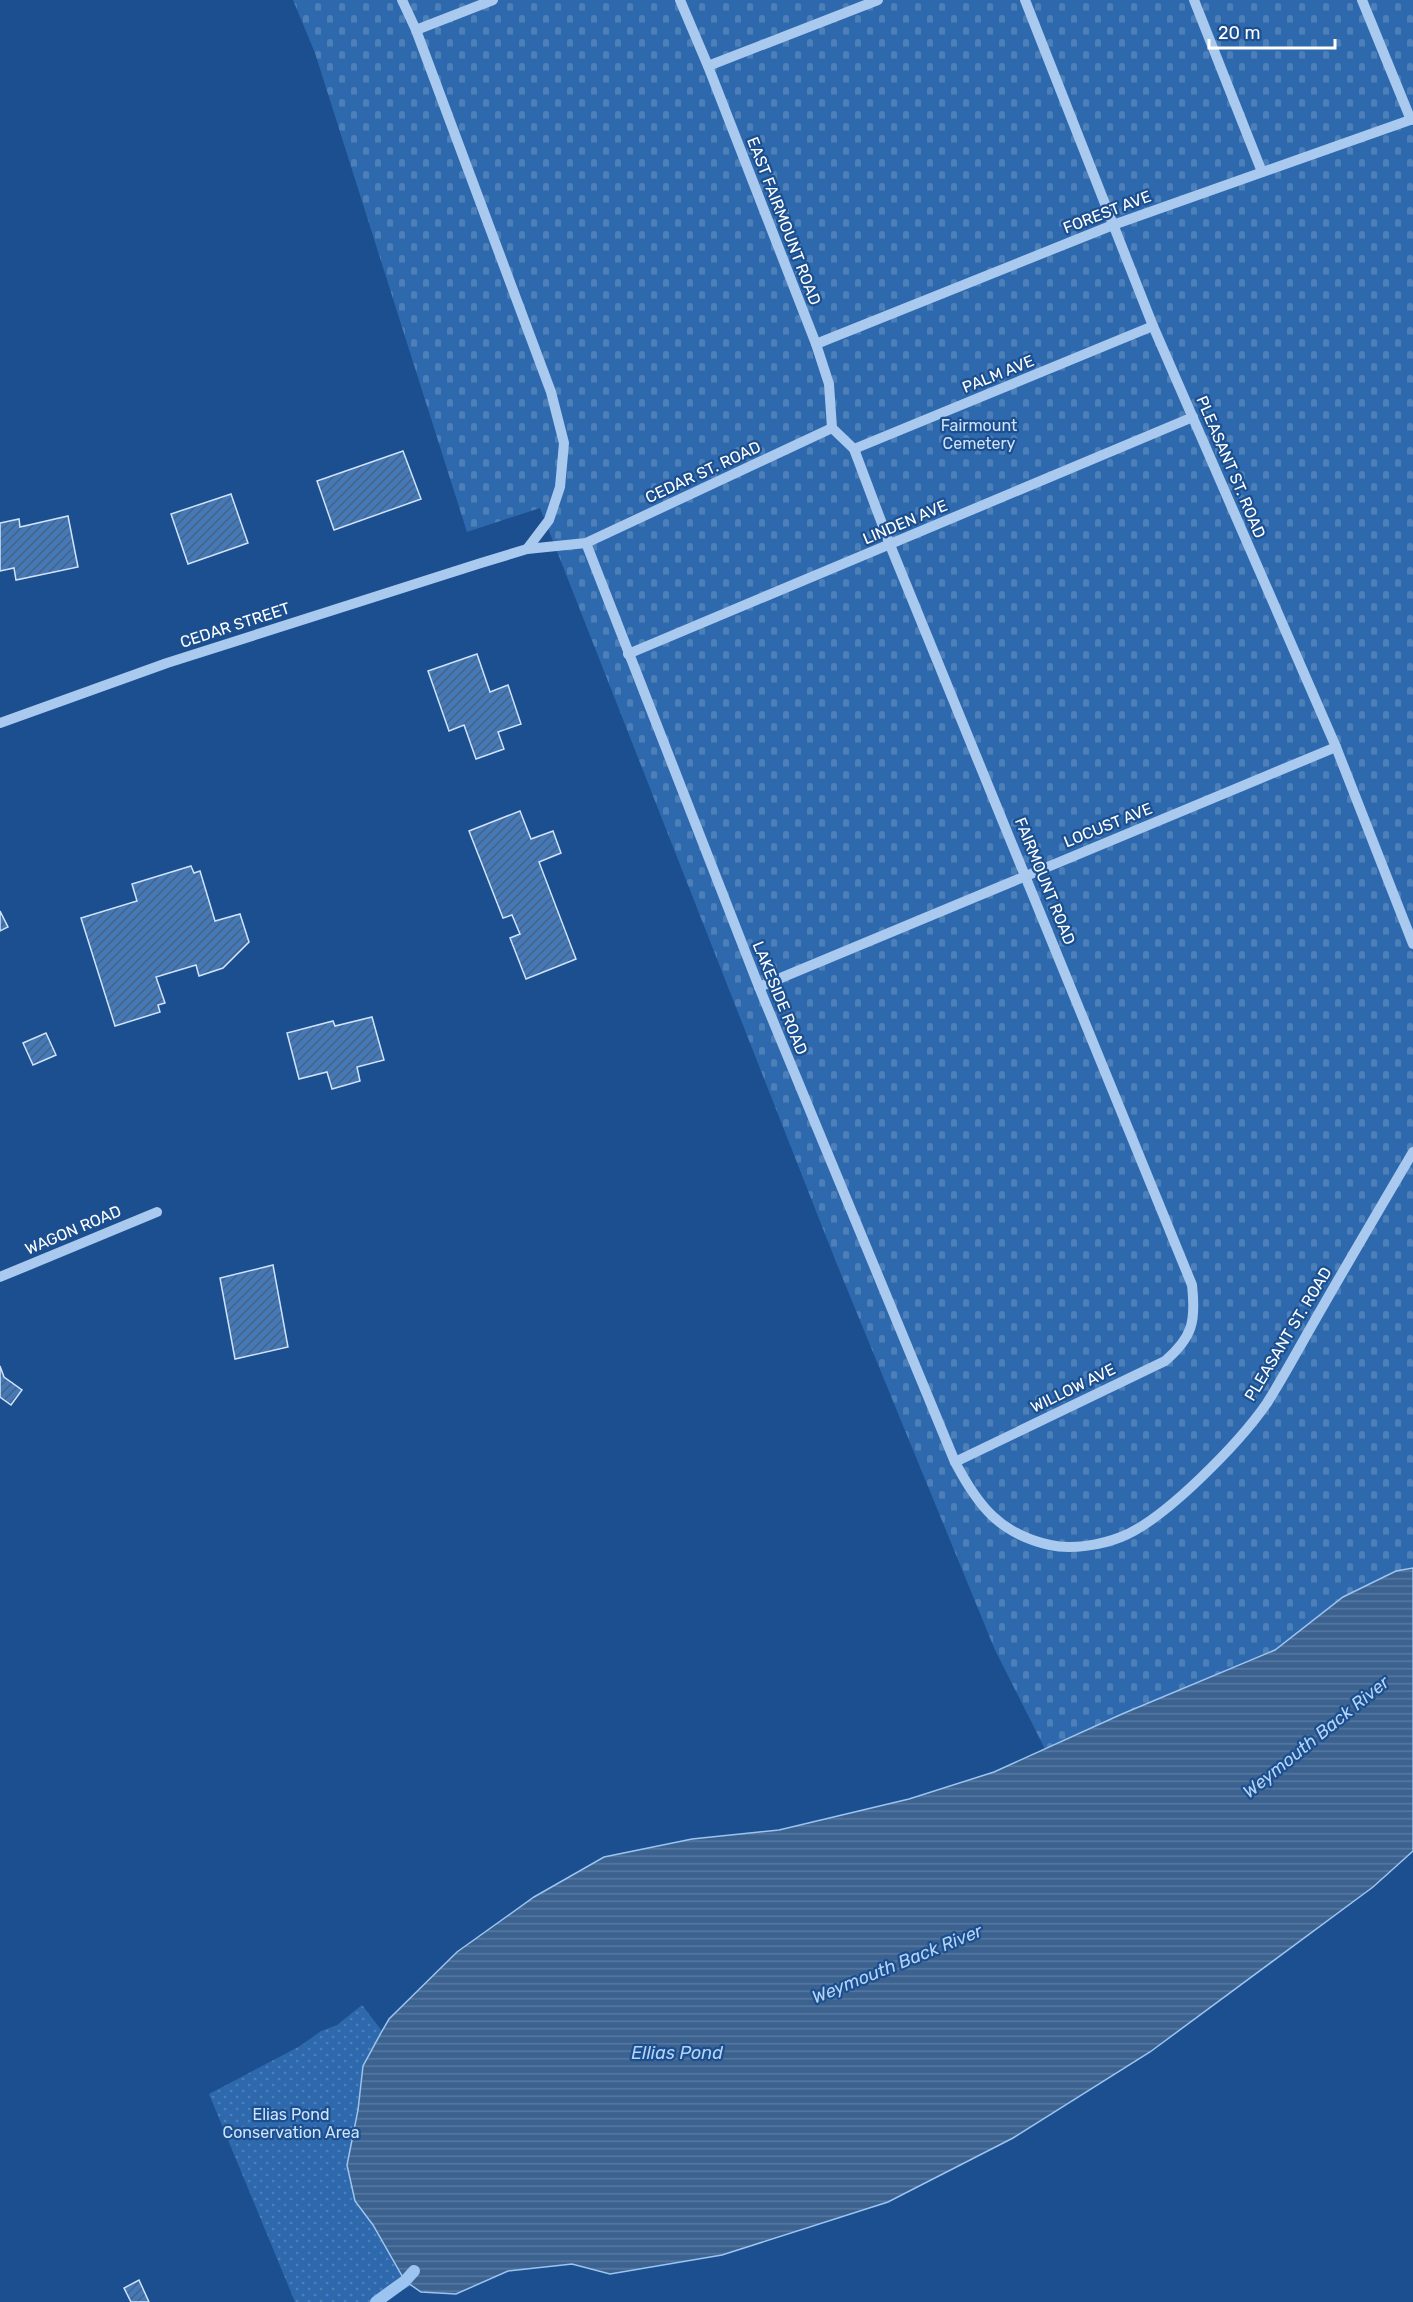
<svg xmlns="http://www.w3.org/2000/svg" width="1413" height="2302" font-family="Rubik,sans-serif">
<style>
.cemetery{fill:url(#cemetery-stones)}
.park{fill:url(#park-dots)}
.water{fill:url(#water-rules);stroke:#9cc4f0;stroke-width:1.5}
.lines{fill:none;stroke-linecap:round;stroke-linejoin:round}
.stream{stroke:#9cc4f0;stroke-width:12}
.building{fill:url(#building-hatch);stroke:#cfe3fa;stroke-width:1.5}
.minor{stroke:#a9c9ee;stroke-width:10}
.labels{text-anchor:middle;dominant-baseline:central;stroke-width:4.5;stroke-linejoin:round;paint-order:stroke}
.street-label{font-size:16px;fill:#fff;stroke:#1b4f8f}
.park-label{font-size:16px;fill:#cfe3fa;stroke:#1b4f8f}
.water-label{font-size:18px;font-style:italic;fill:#b5d3f5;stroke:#1b4f8f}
</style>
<defs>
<pattern id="cemetery-stones" width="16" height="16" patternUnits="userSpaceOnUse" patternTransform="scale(1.5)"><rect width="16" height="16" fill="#2e69ad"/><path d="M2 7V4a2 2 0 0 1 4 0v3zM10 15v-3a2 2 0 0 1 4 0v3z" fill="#4d80b9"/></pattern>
<pattern id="park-dots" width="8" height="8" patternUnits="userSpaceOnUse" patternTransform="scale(1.5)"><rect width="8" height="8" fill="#2e69ad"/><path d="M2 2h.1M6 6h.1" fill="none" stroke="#4d80b9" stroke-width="1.8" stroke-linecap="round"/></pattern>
<pattern id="water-rules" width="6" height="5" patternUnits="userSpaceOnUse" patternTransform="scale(1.5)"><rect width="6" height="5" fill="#3c6290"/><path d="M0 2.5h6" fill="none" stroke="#597aa1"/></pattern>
<pattern id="building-hatch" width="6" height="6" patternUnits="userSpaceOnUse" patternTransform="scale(1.5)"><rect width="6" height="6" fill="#4478b7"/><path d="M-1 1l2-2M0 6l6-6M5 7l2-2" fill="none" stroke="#486282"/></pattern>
</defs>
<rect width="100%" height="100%" fill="#1b4f8f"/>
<!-- cemetery -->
<polygon class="cemetery" points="293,0 1413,0 1413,1568 1396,1571 1343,1597 1275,1650 1045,1749 995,1650 836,1262 540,508 467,532 315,53"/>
<!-- park -->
<polygon class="park" points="362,2005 382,2031 363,2066 358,2110 356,2201 373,2225 405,2281 411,2286 372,2302 295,2302 209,2094 300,2046 321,2031 337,2025"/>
<!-- water -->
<polygon class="water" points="1413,1568 1413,1851 1373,1887 1150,2052 1013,2138 888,2202 722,2255 610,2274 572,2264 508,2271 456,2294 421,2292 405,2281 373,2225 355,2201 347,2165 358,2110 363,2066 382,2031 389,2019 457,1952 534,1897 604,1857 692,1839 779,1830 909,1799 994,1772 1122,1714 1275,1650 1343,1597 1396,1571"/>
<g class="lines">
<!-- stream -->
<polyline class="stream" points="376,2302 405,2281 414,2271"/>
</g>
<!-- building -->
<g class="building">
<polygon points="403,451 421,499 334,530 317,481"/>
<polygon points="231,494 248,543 188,564 171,514"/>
<polygon points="68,516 78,567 16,580 14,568 0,571 0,523 19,519 20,527"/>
<polygon points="477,654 490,692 508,685 521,724 498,732 504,749 476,759 464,725 449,731 428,671"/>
<polygon points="520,811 531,839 553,831 561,853 539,862 576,959 526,979 510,938 520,934 512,915 503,918 469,831"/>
<polygon points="191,866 194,873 200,871 215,921 240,914 249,942 223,968 199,976 196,965 156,977 165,1003 158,1005 160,1012 115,1026 81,918 137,901 132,884"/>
<polygon points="0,911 8,927 0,931"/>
<polygon points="372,1017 384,1060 357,1067 360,1081 332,1089 327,1072 299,1079 287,1033 333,1021 335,1026"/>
<polygon points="46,1033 56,1055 33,1065 23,1043"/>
<polygon points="273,1265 288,1347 235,1359 220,1278"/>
<polygon points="0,1366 4,1377 22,1390 11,1405 0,1397"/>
<polygon points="139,2280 149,2302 131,2302 124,2288"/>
</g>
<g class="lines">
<!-- minor -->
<g class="minor">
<polyline points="402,0 416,30 551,392 564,443 560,487 549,520 527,549"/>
<path d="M 680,0 L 708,66 L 816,344 L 829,384 L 832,428 L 854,449 L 890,545 L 1192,1285 C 1196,1321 1193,1337 1165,1361 L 955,1462"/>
<polyline points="1025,0 1153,326 1336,747 1413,944"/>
<polyline points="1194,0 1262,172"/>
<polyline points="1362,0 1411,120"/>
<polyline points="416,30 493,0"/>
<polyline points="708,66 878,0"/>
<polyline points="816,344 1113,225 1413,119"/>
<polyline points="854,449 1153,326"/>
<path d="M 586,543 L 759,987 L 955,1462 C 978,1506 1000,1534 1050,1545 C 1071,1550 1101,1545 1121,1537 C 1165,1520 1240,1442 1267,1403 C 1284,1376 1299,1348 1315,1320 C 1347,1264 1380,1208 1413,1152"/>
<polyline points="628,654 1193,417"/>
<polyline points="0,723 167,663 481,563 527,549 586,543 832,428"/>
<polyline points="759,987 1336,747"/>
<polyline points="0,1277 157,1212"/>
</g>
</g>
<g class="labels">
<!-- street labels -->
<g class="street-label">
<text transform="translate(1107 212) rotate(-21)">FOREST AVE</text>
<text transform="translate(784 221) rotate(69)">EAST FAIRMOUNT ROAD</text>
<text transform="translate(998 374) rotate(-22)">PALM AVE</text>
<text transform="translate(1231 467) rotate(67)">PLEASANT ST. ROAD</text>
<text transform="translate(703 472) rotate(-25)">CEDAR ST. ROAD</text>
<text transform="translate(905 522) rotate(-23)">LINDEN AVE</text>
<text transform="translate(235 625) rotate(-18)">CEDAR STREET</text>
<text transform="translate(1108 825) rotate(-22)">LOCUST AVE</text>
<text transform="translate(1045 881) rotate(68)">FAIRMOUNT ROAD</text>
<text transform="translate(780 998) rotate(68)">LAKESIDE ROAD</text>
<text transform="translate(73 1230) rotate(-23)">WAGON ROAD</text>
<text transform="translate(1288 1334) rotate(-59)">PLEASANT ST. ROAD</text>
<text transform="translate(1073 1388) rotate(-26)">WILLOW AVE</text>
</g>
<!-- park labels -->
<g class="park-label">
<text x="979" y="425">Fairmount<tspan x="979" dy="18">Cemetery</tspan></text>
<text x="291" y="2114">Elias Pond<tspan x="291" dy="18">Conservation Area</tspan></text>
</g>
<!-- water labels -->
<g class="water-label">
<text transform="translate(1316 1737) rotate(-39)">Weymouth Back River</text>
<text transform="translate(897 1964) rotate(-22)">Weymouth Back River</text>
<text x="677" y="2053">Ellias Pond</text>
</g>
</g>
<!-- scale -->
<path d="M1209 39v9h126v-9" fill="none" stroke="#ffffff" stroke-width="3"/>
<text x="1218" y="39" font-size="18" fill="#ffffff" stroke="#1b4f8f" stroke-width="4.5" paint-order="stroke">20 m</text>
</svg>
